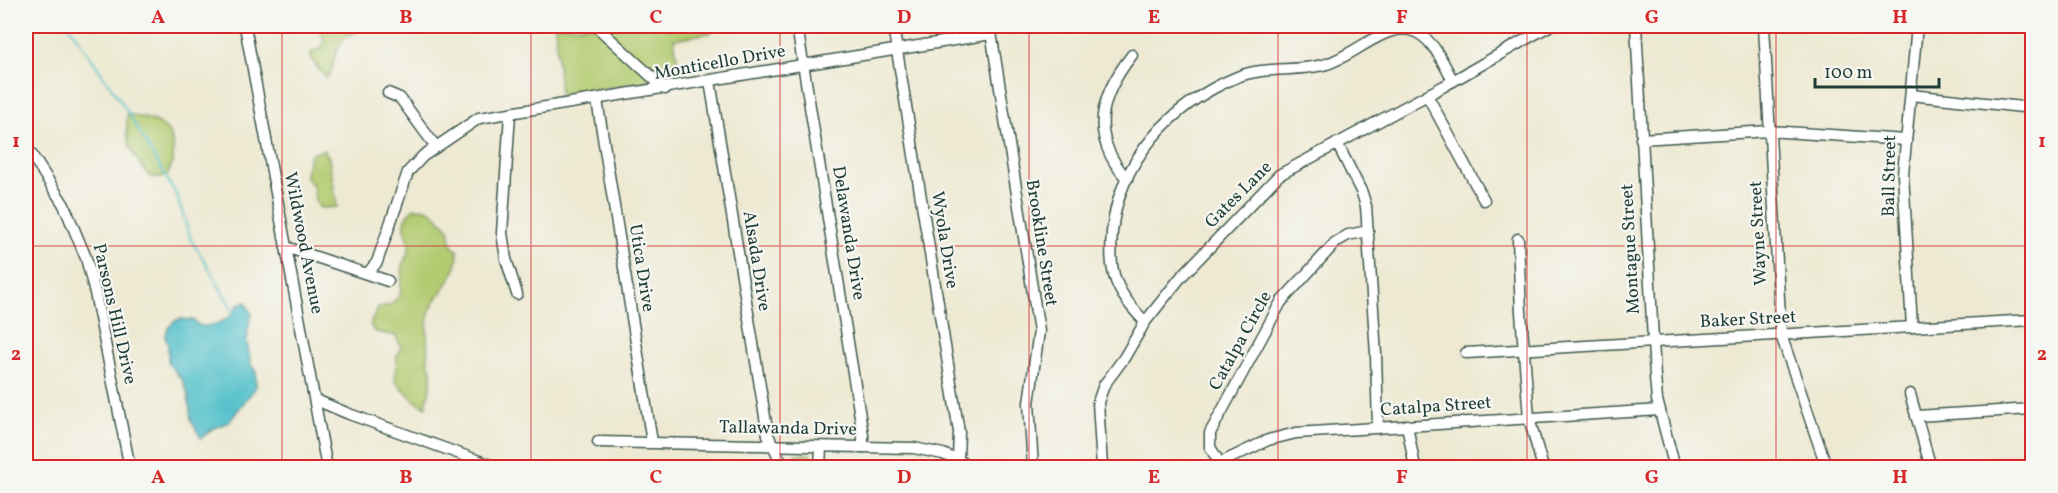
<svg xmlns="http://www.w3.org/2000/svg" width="2058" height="493" font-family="Vollkorn,serif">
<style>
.built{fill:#f7d0cd}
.green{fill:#b3cb71;stroke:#698452;stroke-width:1.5}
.water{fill:#54c1cb;stroke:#3a7f80;stroke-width:1.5}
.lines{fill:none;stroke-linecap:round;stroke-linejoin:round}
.stream{stroke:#54c1cb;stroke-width:2}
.minor-casing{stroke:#3e574c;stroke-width:13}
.minor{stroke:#fff;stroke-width:10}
.grid{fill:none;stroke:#d62828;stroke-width:1.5;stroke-opacity:0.55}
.labels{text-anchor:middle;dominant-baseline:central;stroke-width:4.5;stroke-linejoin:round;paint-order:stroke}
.street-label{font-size:18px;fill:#1f3d34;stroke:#f6f6f2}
.neatline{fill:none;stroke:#d62828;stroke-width:2}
.grid-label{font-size:20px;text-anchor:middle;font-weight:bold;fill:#d62828}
</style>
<rect width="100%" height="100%" fill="#f6f6f2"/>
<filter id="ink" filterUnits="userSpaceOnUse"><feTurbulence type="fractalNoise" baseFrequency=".0167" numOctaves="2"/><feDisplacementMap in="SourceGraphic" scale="12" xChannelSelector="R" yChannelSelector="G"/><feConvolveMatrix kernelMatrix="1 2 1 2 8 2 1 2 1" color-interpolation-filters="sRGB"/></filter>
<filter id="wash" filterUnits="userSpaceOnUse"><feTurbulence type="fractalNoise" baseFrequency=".008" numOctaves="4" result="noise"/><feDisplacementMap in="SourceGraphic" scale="24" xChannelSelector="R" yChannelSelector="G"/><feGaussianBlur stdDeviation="1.35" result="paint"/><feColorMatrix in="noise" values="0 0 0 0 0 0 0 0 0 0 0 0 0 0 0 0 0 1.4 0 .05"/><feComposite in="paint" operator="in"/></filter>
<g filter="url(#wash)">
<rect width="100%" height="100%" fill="#ede9d2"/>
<!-- built -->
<polygon class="built" points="2032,451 2032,467 1938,468 1937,463"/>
<!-- green -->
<g class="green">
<path d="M 321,26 L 371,26 C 355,30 339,38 335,56 C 332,65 334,70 326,78 L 311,59 L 311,53 L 319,49 L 325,42 L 320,29 Z"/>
<polygon points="555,26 710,26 711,33 674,39 680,76 560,95"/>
<path d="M 127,114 C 137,117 152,118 160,124 C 178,136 176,161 166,177 L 150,177 C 130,152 125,145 127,114 Z"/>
<path d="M 324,150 L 329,158 L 337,207 L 320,208 L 315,200 L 313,185 C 300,174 308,171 310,155 Z"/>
<path d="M 415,208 C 436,208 435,216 449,229 L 452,246 L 458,251 C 458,278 440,289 430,310 C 425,320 428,350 428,362 C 436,376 428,392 426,407 L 415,401 L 395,381 L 397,355 L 401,348 L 396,336 L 376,332 L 371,327 L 371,322 L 379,307 L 391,305 L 400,295 L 403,264 L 410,248 C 406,234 399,216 415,208 Z"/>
<polygon points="796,454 810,454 814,467 792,467 790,462"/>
</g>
<!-- water -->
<path class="water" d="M 246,302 L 252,315 L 249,322 L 247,341 L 251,365 L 256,372 L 256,387 L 229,422 L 214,428 L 201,438 L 191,420 L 188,394 L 183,381 L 168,363 L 168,343 L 165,338 L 168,328 L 175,321 L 180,319 L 193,320 L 200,326 C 215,326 231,321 237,306 Z"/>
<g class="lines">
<!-- stream -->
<polyline class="stream" points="69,26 124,106 177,196 191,240 206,263 234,313"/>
</g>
</g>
<g filter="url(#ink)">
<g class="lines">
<!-- minor casing -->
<g class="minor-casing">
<g id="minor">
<polyline points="245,26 327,468"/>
<polyline points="596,26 665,89"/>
<polyline points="797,26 863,435 863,447"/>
<polyline points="893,26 959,432 958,460"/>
<polyline points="990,26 1039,331 1029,403 1033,468"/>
<polyline points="1636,26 1655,377 1657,400 1675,468"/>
<polyline points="1764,26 1781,335 1827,468"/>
<polyline points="710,81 768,435 784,468"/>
<polyline points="388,93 400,98 436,147"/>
<polyline points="1427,95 1484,200"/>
<polyline points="1911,95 2032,108"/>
<polyline points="597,100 652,442"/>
<polyline points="510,114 502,233 506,259 517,294"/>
<polyline points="1641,139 1769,131 1906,140"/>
<polyline points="1337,143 1362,193 1366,206 1376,354 1378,427"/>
<polyline points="26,146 64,205 86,258 95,293 130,468"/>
<path d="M 1127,179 C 1089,136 1099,97 1132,55"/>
<polyline points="1518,239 1521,312 1529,418 1543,468"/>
<polyline points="286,247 388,281"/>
<polyline points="368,273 377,262 408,172 423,156 479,118 991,34"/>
<path d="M 1145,322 C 1134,310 1122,297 1116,281 C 1110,266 1111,248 1112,232 C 1119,160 1172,104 1237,77 C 1265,66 1294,72 1323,65 C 1350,59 1383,24 1410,30 C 1432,35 1443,63 1453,81"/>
<polyline points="1912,327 1903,174 1917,26"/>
<polyline points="1466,353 2032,320"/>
<polyline points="1910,394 1931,468"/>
<polyline points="316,400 349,414 499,468"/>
<polyline points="1916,416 2032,409"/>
<polyline points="1407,425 1415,468"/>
<polyline points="598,442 914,448 943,454 975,468"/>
<polyline points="1220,463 1268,440 1296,433 1660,410"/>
<polyline points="1222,467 1210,447 1210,433 1281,302 1336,242 1348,235 1368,231"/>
<polyline points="820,468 821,447"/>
<polyline points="1102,468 1098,402 1104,385 1124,358 1145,322 1181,277 1279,175 1444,86 1549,26"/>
</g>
</g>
<!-- minor -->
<use href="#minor" class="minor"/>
</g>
</g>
<!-- grid -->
<path class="grid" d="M 282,26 L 282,468M 531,26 L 531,468M 780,26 L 780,468M 1029,26 L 1029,468M 1278,26 L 1278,468M 1527,26 L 1527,468M 1776,26 L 1776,468M 26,246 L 2032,246"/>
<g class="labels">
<!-- street labels -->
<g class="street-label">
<text transform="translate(720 63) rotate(-10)">Monticello Drive</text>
<text transform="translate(1890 176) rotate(-89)">Ball Street</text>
<text transform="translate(1239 195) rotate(-45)">Gates Lane</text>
<text transform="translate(848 233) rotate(81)">Delawanda Drive</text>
<text transform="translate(1759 233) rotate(-93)">Wayne Street</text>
<text transform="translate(944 240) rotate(81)">Wyola Drive</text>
<text transform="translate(303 243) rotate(79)">Wildwood Avenue</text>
<text transform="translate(1041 243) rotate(81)">Brookline Street</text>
<text transform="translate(1631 249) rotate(-93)">Montague Street</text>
<text transform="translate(756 261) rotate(81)">Alsada Drive</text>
<text transform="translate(641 268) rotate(81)">Utica Drive</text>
<text transform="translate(114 314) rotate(77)">Parsons Hill Drive</text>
<text transform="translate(1748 320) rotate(-3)">Baker Street</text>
<text transform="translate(1241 341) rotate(-61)">Catalpa Circle</text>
<text transform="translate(1436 407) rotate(-4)">Catalpa Street</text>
<text transform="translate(788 429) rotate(1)">Tallawanda Drive</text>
</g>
</g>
<!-- margin -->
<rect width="2058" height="493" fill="none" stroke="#f6f6f2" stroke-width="66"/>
<!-- scale -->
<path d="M1815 78v9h124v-9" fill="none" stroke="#1f3d34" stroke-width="3"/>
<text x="1824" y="78" font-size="18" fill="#1f3d34" stroke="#f6f6f2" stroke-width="4.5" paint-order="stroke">100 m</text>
<rect x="33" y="33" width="1992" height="427" class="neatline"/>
<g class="grid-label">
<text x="158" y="23">A</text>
<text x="406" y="23">B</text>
<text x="656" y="23">C</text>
<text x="904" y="23">D</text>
<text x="1154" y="23">E</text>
<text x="1402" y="23">F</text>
<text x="1652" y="23">G</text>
<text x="1900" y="23">H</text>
<text x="16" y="147">1</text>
<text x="2042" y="147">1</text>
<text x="16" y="360">2</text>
<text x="2042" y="360">2</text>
<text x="158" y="483">A</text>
<text x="406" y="483">B</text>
<text x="656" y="483">C</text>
<text x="904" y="483">D</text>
<text x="1154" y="483">E</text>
<text x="1402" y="483">F</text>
<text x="1652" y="483">G</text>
<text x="1900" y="483">H</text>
</g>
</svg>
